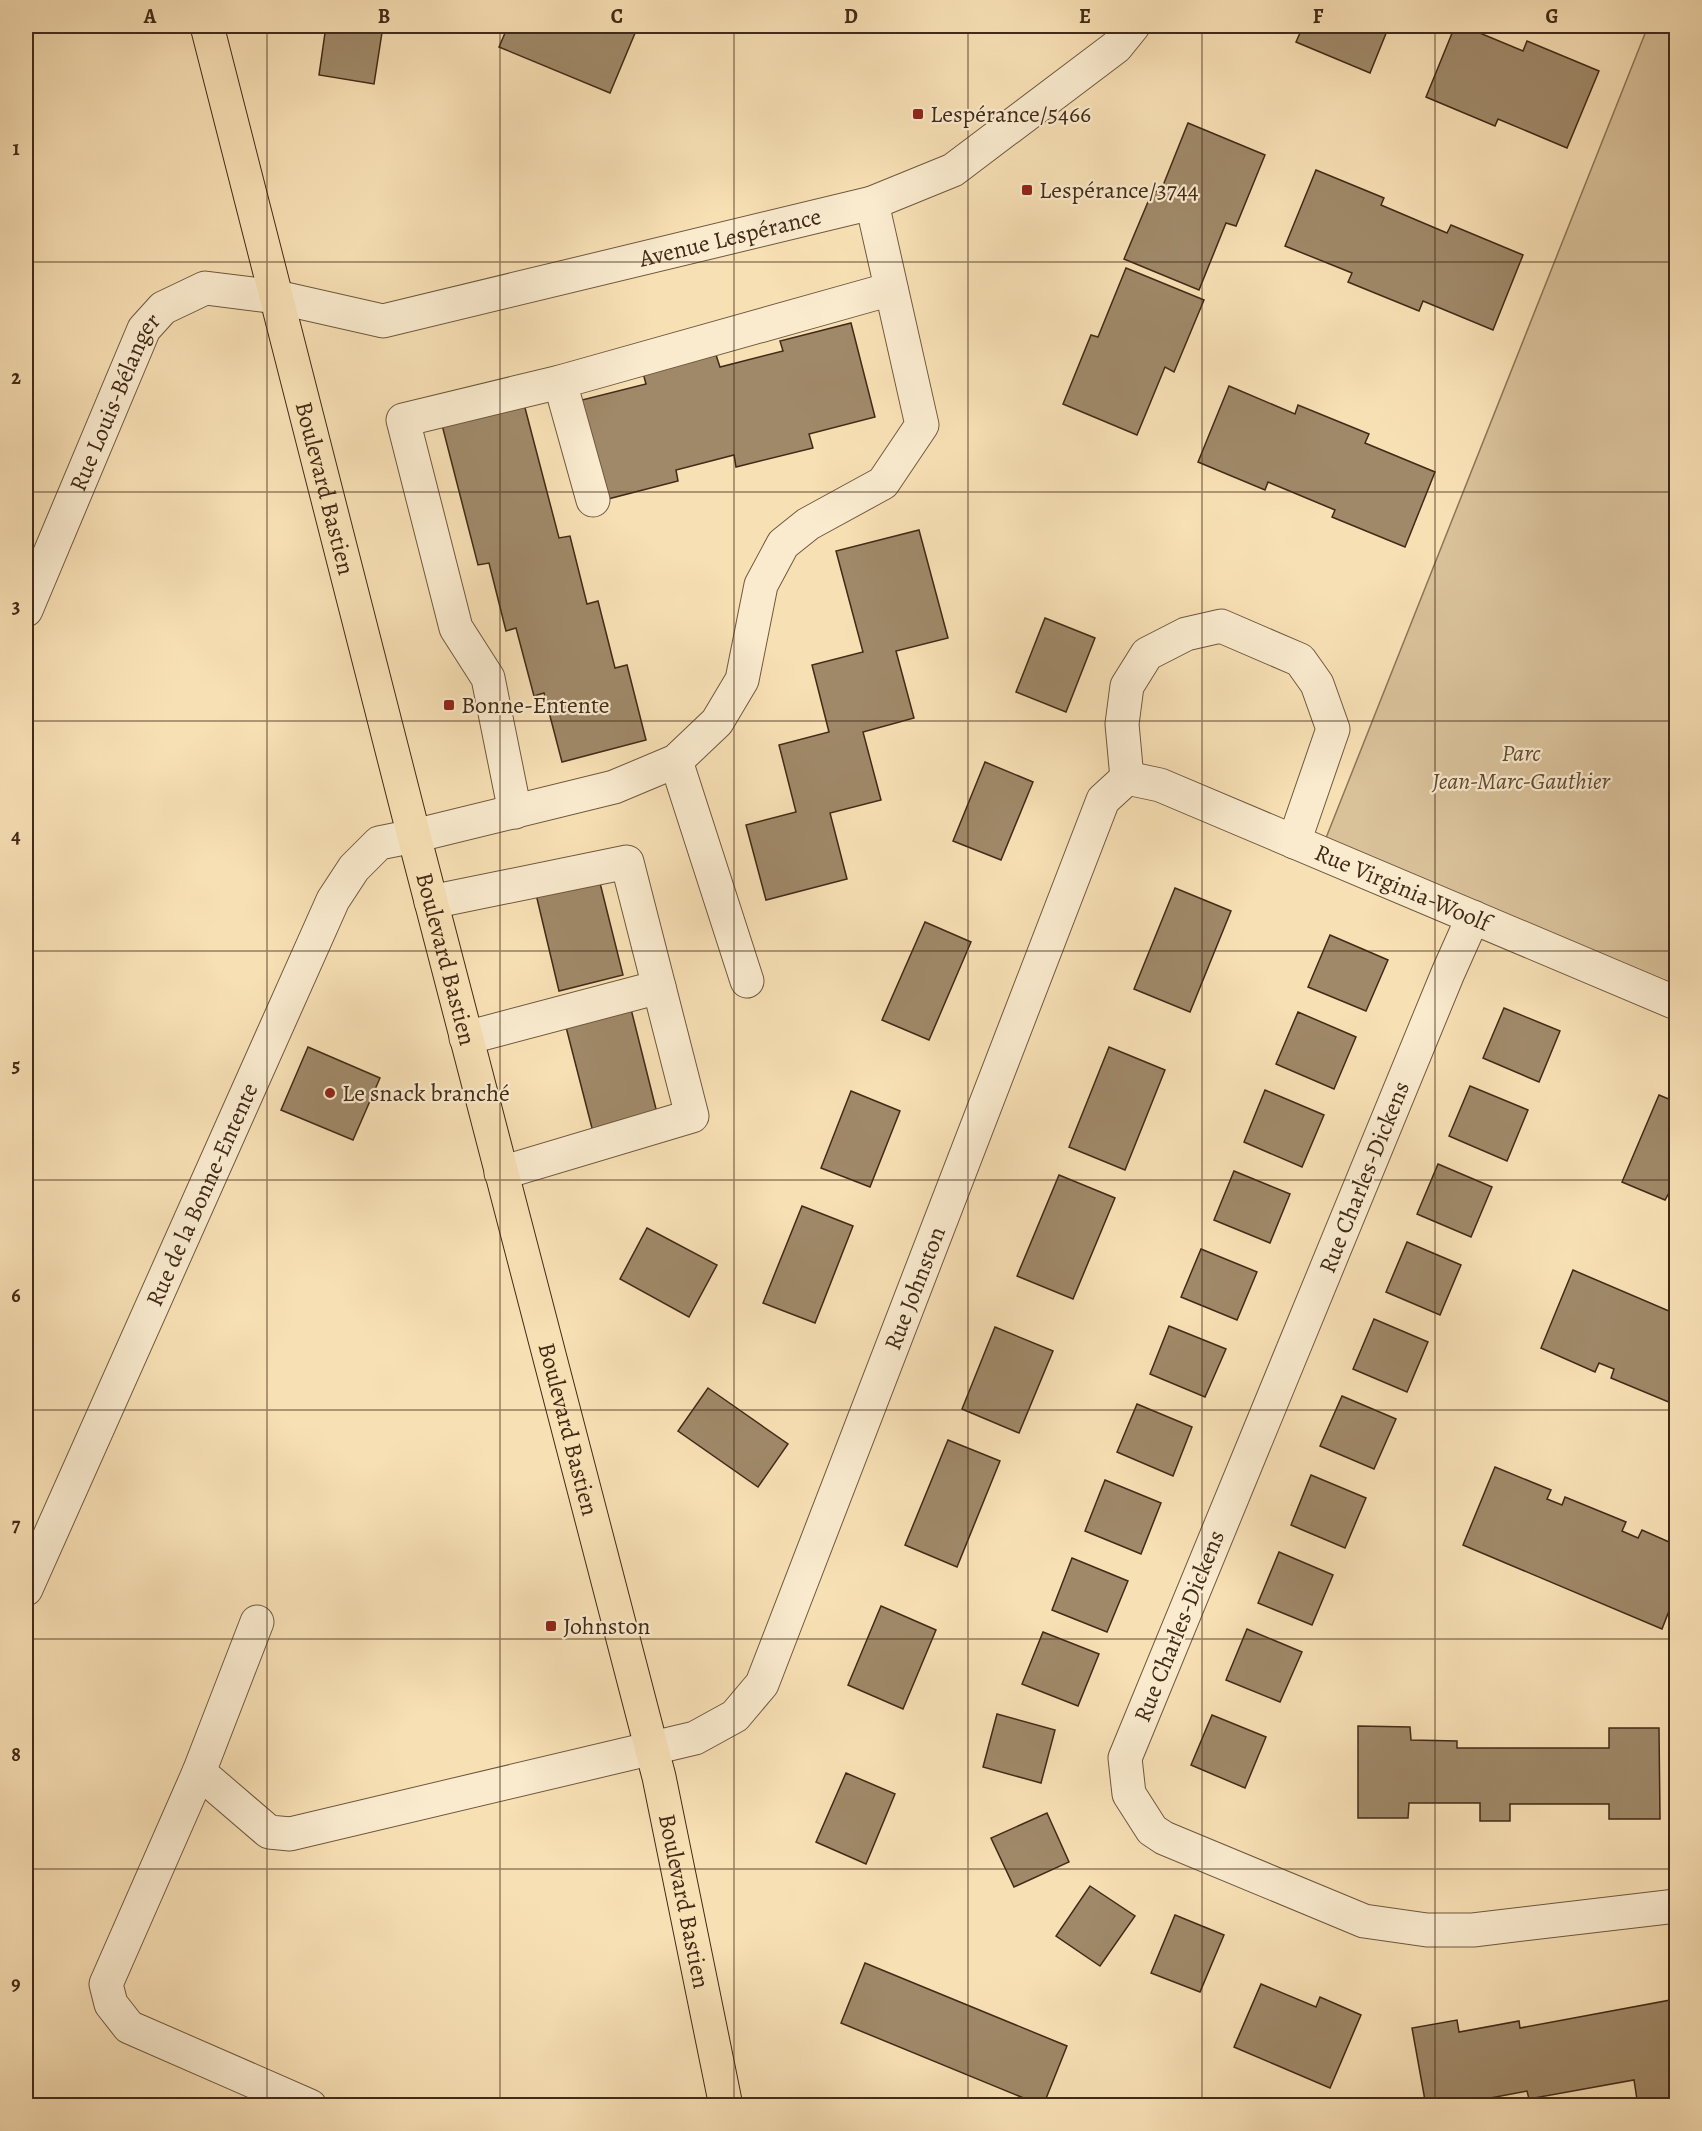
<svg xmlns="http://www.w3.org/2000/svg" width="1702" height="2131" font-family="Alegreya,serif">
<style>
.green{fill:#d9c19a;stroke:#8d7658;stroke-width:1.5}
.building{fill:#a08969;stroke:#412a17;stroke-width:1.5}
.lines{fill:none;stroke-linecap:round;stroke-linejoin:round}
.minor-casing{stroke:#6f583e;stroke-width:35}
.major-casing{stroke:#412a17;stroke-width:35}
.minor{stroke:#faebcf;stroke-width:33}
.major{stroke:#f8e0b5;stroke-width:33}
.grid{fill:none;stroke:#412a17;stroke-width:1.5;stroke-opacity:0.55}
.poi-dot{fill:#8f2418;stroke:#faebcf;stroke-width:2}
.labels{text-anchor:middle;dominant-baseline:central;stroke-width:4.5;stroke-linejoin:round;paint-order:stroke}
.poi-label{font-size:24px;fill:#412a17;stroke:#faebcf;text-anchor:start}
.street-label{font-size:24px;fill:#412a17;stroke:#faebcf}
.park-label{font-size:24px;font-style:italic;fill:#5f4831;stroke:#faebcf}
.neatline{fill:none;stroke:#412a17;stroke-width:2}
.grid-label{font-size:20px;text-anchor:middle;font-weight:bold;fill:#412a17}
</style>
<rect width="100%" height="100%" fill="#f8e0b5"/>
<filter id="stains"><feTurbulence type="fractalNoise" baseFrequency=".00333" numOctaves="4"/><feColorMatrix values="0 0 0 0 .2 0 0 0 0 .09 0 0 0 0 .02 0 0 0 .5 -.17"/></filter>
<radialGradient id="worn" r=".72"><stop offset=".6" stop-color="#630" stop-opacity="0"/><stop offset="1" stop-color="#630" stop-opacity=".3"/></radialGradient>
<!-- green -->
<polygon class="green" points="1648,26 1676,26 1676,1003 1320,853"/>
<!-- building -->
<g class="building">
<polygon points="326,26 383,26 374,84 319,75"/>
<polygon points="508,26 638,26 610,93 499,47"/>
<polygon points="1303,26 1389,26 1370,73 1296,42"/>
<polygon points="1455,26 1463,26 1523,51 1527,41 1599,71 1567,148 1498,119 1495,126 1426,97"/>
<polygon points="1188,123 1265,155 1236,226 1226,223 1199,290 1124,259 1153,190 1160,193"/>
<polygon points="1316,170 1384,198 1381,205 1447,233 1451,225 1523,255 1493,330 1423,301 1419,311 1348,282 1352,273 1285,246"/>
<polygon points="1126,268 1204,300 1174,372 1165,367 1137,435 1063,404 1091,335 1098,337"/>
<polygon points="851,323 875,417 809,434 813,448 736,467 734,455 676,470 678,481 604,500 578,401 646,384 643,373 716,355 720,367 783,351 780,341"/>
<polygon points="1229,386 1295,414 1298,405 1369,434 1365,443 1435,472 1405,547 1332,517 1335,510 1268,482 1265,490 1198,462"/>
<polygon points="524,404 559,538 570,536 587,604 598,601 615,668 627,665 646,740 562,762 544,693 534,696 516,628 506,631 489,563 478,565 442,425"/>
<polygon points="919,530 948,638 896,651 914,718 863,732 881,800 830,813 847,879 766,900 746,825 796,812 779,745 829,732 812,665 863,652 836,551"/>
<polygon points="1045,618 1095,638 1066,712 1016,692"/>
<polygon points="985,762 1033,782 1001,860 953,841"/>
<polygon points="598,875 623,975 559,991 535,890"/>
<polygon points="1175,888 1231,911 1190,1012 1134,989"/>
<polygon points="925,922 971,942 929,1040 882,1020"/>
<polygon points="1330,935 1388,960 1366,1011 1308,987"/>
<polygon points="1504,1008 1560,1031 1539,1082 1483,1058"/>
<polygon points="631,1009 658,1117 593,1132 566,1027"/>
<polygon points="1298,1012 1356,1037 1334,1089 1276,1064"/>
<polygon points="308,1047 380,1078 353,1140 281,1110"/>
<polygon points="1109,1047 1165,1070 1125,1170 1069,1147"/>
<polygon points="1470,1086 1528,1110 1507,1161 1449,1136"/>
<polygon points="1265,1090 1324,1115 1302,1167 1244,1142"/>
<polygon points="851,1091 900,1111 870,1187 821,1168"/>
<polygon points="1659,1095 1676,1102 1676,1196 1669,1193 1665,1200 1622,1182"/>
<polygon points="1438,1164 1492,1187 1471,1237 1417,1214"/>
<polygon points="1234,1171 1290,1194 1270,1243 1214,1220"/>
<polygon points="1059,1175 1115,1198 1073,1299 1017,1276"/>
<polygon points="802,1206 853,1226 815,1323 763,1303"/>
<polygon points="647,1228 717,1265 689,1317 620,1279"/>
<polygon points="1407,1242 1461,1265 1440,1315 1386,1292"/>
<polygon points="1201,1249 1257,1272 1237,1320 1181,1297"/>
<polygon points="1573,1270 1676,1314 1676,1395 1674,1394 1671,1403 1611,1378 1614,1369 1599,1363 1595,1372 1541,1348"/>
<polygon points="1374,1319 1428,1342 1407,1392 1353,1369"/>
<polygon points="1169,1326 1226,1349 1205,1397 1150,1374"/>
<polygon points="995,1327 1053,1351 1019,1433 962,1409"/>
<polygon points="708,1388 788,1444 758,1487 678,1431"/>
<polygon points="1342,1396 1396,1419 1374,1469 1320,1446"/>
<polygon points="1137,1404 1192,1427 1173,1476 1117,1452"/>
<polygon points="948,1440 1000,1461 957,1567 905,1545"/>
<polygon points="1495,1467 1551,1490 1547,1499 1562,1505 1565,1497 1626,1522 1622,1531 1638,1538 1642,1530 1676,1545 1676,1593 1662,1629 1463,1545"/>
<polygon points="1311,1475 1366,1498 1345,1548 1291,1525"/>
<polygon points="1105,1480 1161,1503 1141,1554 1085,1531"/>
<polygon points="1279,1552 1333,1575 1312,1625 1258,1603"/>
<polygon points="1072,1558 1128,1581 1107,1632 1052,1610"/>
<polygon points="881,1606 936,1630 903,1709 848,1685"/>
<polygon points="1247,1629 1302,1652 1280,1702 1226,1680"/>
<polygon points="1043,1632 1099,1654 1078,1706 1022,1684"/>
<polygon points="997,1714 1055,1730 1041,1783 983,1767"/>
<polygon points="1212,1715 1266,1737 1245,1788 1191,1765"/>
<polygon points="1358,1726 1410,1727 1411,1740 1457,1741 1457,1748 1609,1748 1609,1728 1659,1728 1660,1819 1609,1819 1609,1804 1510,1804 1510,1821 1480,1821 1480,1803 1409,1803 1408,1818 1358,1818"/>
<polygon points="846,1773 895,1794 866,1864 816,1842"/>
<polygon points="1047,1813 1069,1862 1014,1887 991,1838"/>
<polygon points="1090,1886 1135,1916 1100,1966 1056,1936"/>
<polygon points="1175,1915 1224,1935 1200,1992 1151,1973"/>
<polygon points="865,1963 1067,2046 1043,2106 841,2023"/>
<polygon points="1261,1984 1316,2007 1320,1997 1361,2015 1330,2088 1234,2047"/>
<polygon points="1676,1999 1676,2106 1638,2106 1634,2080 1529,2099 1527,2091 1448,2106 1426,2106 1412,2028 1457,2020 1459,2032 1519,2021 1520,2028"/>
</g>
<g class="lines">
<!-- minor casing -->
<g class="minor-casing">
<g id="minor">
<polyline points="593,500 560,382 891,289"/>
<path id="s1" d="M 26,610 L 144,329 L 163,308 L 205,288 L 277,297 L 383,321 L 872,203 L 953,170 L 1116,47 L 1133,26"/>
<polyline points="676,761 747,981"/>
<path id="s2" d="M 1127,778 L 1160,785 L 1676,1003"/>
<polyline points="1127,778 1122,724 1127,686 1147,654 1186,634 1221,626 1300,660 1317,684 1333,729 1294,842"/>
<polyline points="515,812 488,678 456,628 403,420 560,382"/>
<polyline points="431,902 627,862 692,1116 501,1173"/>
<polyline points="1473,917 1448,973 1125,1758 1129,1794 1152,1830 1164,1838 1364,1921 1427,1930 1473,1930 1676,1906"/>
<polyline points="466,1038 659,987"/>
<path id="s3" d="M 26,1589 L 333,900 L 354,868 L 379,843 L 414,836 L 614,787 L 676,761 L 717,722 L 742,680 L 761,585 L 783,544 L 808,524 L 883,483 L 922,425 L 872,203"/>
<path id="s4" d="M 257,1622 L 199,1772 L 269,1832 L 290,1834 L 695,1738 L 735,1716 L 762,1684 L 1103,800 L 1127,778"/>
<polyline points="199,1772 106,1984 111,2004 129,2027 310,2106"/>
</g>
</g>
<!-- major casing -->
<g class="major-casing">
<g id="major">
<path id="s5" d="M 207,26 L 414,836 L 659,1777 L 726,2106"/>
</g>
</g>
<!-- minor -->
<use href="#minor" class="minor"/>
<!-- major -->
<use href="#major" class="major"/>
</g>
<!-- grid -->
<path class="grid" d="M 267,26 L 267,2106M 500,26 L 500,2106M 734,26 L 734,2106M 968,26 L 968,2106M 1202,26 L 1202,2106M 1435,26 L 1435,2106M 26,262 L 1676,262M 26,492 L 1676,492M 26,721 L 1676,721M 26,951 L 1676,951M 26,1180 L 1676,1180M 26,1410 L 1676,1410M 26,1639 L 1676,1639M 26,1869 L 1676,1869"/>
<!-- markers -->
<g class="poi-dot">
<rect x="912" y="108" width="12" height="12" rx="3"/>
<rect x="1021" y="184" width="12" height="12" rx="3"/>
<rect x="443" y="699" width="12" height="12" rx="3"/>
<circle cx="330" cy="1093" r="6"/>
<rect x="545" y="1620" width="12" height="12" rx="3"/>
</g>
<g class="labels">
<!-- poi labels -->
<g class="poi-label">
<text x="930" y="114">Lespérance/5466</text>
<text x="1039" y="190">Lespérance/3744</text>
<text x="461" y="705">Bonne-Entente</text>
<text x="342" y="1093">Le snack branché</text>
<text x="563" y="1626">Johnston</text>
</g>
<!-- street labels -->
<g class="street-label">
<text stroke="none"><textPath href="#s1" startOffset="918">Avenue Lespérance</textPath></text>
<text stroke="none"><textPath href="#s1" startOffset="226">Rue Louis-Bélanger</textPath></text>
<text stroke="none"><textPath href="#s5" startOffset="477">Boulevard Bastien</textPath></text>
<text stroke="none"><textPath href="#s2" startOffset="297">Rue Virginia-Woolf</textPath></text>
<text stroke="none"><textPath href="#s5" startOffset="963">Boulevard Bastien</textPath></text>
<text transform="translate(1364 1177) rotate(-68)">Rue Charles-Dickens</text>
<text stroke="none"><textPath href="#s3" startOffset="432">Rue de la Bonne-Entente</textPath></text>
<text stroke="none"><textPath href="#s4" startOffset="1202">Rue Johnston</textPath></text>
<text stroke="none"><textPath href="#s5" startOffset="1449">Boulevard Bastien</textPath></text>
<text transform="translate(1179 1626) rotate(-68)">Rue Charles-Dickens</text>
<text stroke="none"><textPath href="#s5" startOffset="1935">Boulevard Bastien</textPath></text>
</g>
<!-- park labels -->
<g class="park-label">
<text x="1521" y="753">Parc<tspan x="1521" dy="28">Jean-Marc-Gauthier</tspan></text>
</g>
</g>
<!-- margin -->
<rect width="1702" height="2131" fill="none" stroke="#f8e0b5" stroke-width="66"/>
<rect x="33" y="33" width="1636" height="2065" class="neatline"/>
<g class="grid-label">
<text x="150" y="23">A</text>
<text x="384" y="23">B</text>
<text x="617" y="23">C</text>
<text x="851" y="23">D</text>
<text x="1085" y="23">E</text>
<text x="1318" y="23">F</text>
<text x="1552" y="23">G</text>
<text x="16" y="155">1</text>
<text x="16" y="384">2</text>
<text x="16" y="613">3</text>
<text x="16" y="843">4</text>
<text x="16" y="1072">5</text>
<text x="16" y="1302">6</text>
<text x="16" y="1531">7</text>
<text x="16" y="1761">8</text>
<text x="16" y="1990">9</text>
</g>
<rect width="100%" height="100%" filter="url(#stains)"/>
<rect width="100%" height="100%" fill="url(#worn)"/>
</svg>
